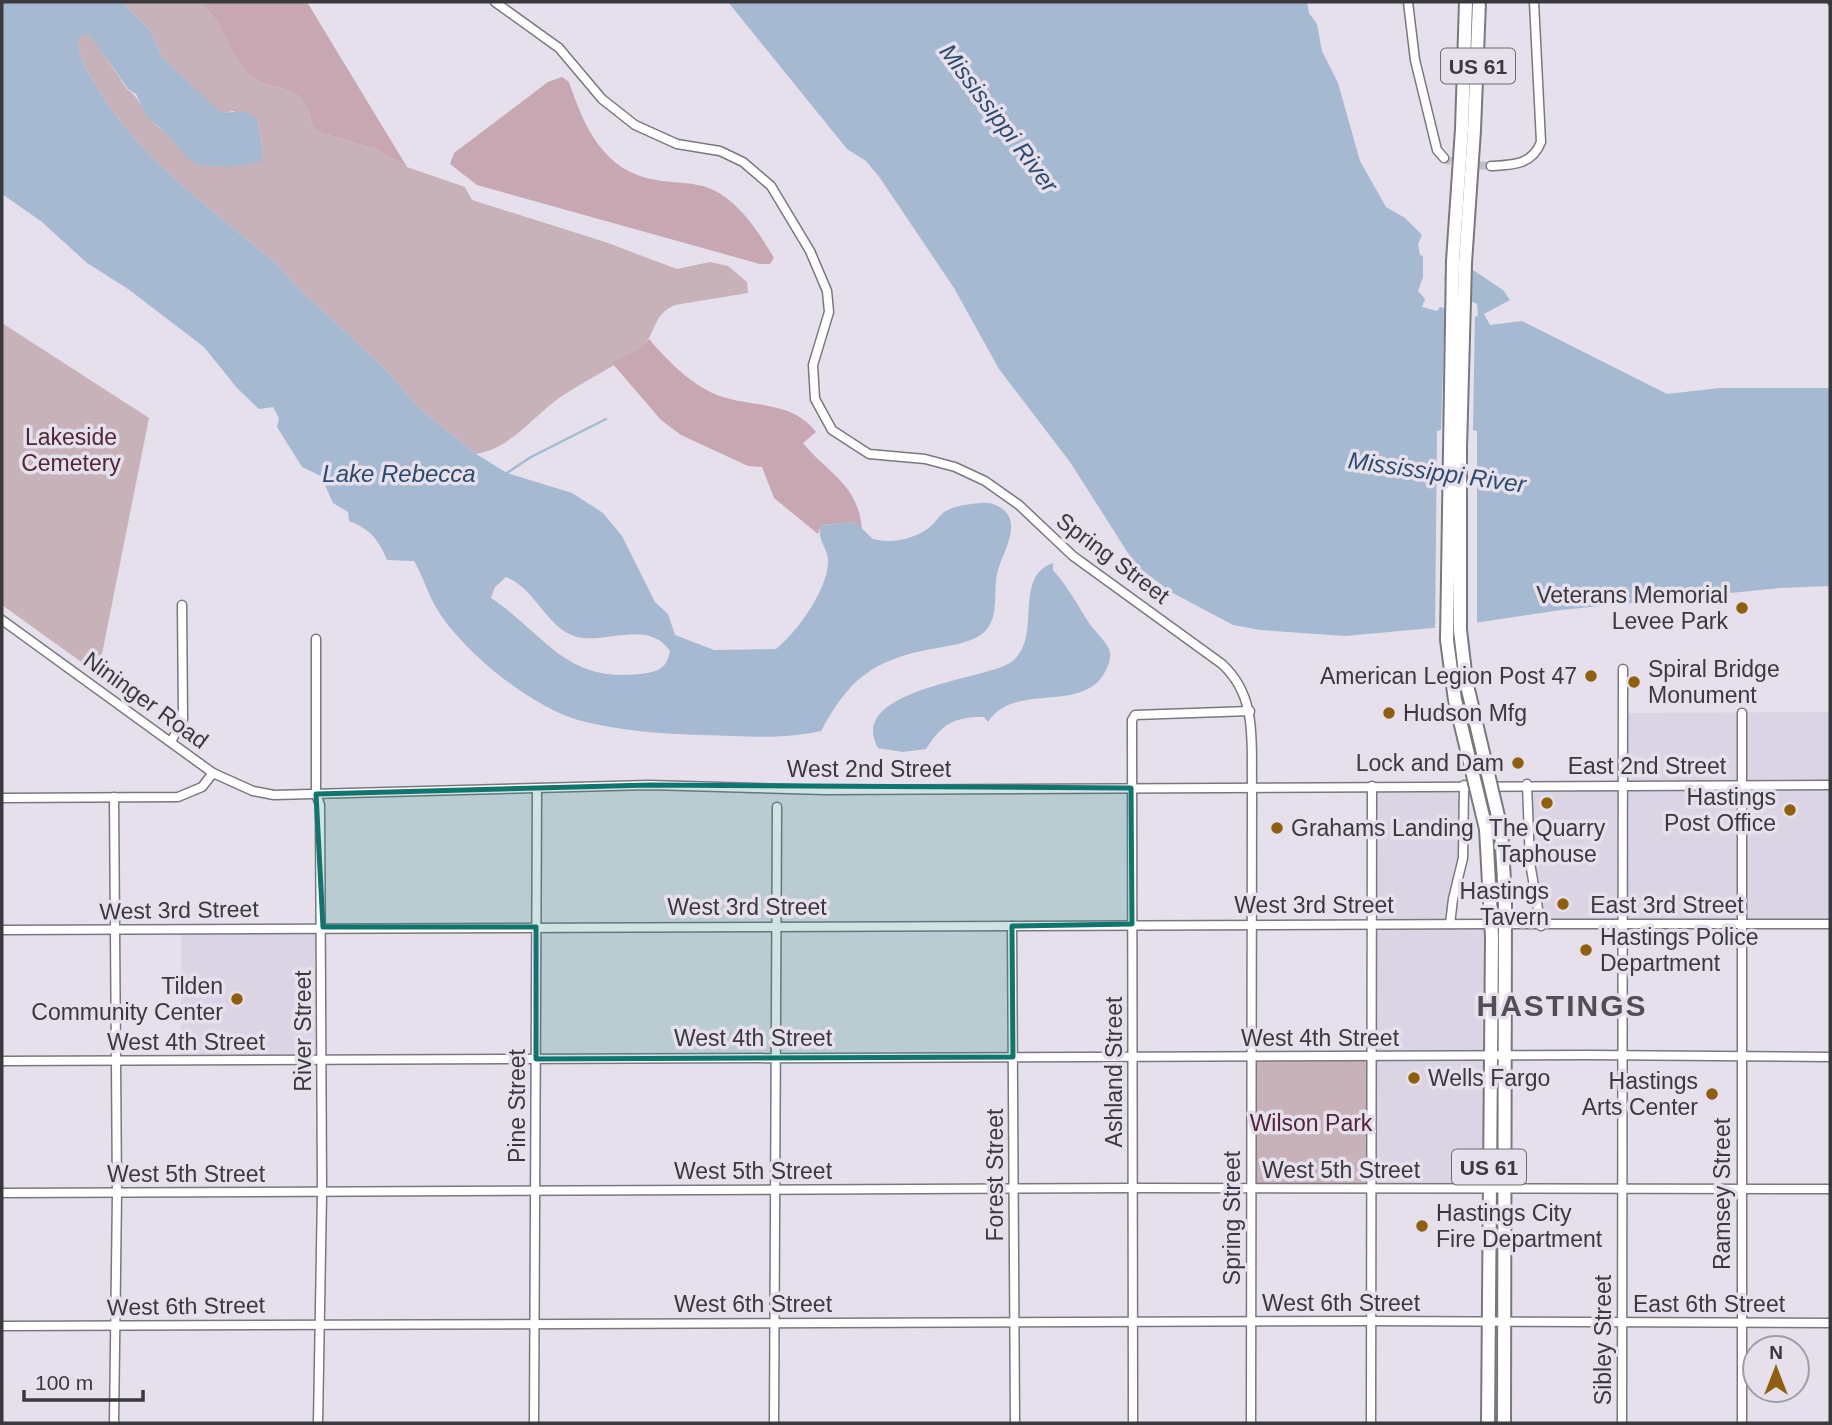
<svg xmlns="http://www.w3.org/2000/svg" width="1832" height="1425" font-family="Arial,sans-serif">
<style>
.built{fill:#dbd4e5}
.green{fill:#c7b2b9}
.forest{fill:#c7a7b2}
.water{fill:#a5b9d0;fill-rule:evenodd}
.pier{fill:#e5e0eb}
.lines{fill:none;stroke-linecap:round;stroke-linejoin:round}
.stream{stroke:#a5b9d0;stroke-width:2.5}
.minor-tunnel{stroke:#c3bfc8;stroke-width:8;stroke-dasharray:8 4;stroke-linecap:butt}
.minor-casing{stroke:#7b7780;stroke-width:11}
.highway-casing{stroke:#7b7780;stroke-width:16}
.minor{stroke:#fff;stroke-width:8}
.highway{stroke:#fff;stroke-width:12}
.rail{stroke:#5e5c62;stroke-width:2.5;stroke-dasharray:3.5 7;stroke-linecap:butt}
.highway-bridge-casing{stroke:#7b7780;stroke-width:16;stroke-linecap:butt}
.highway-bridge{stroke:#fff;stroke-width:12}
.marked{fill:#0f766e;fill-opacity:0.2;stroke:#0f766e;stroke-width:5;stroke-linejoin:round}
.poi-dot{fill:#905f0d;stroke:#e5e0eb;stroke-width:2.5}
.labels{text-anchor:middle;dominant-baseline:central;stroke-width:7;stroke-linejoin:round;paint-order:stroke}
.shield{fill:#e5e0eb;stroke:#6d6b71;stroke-width:2}
.shield-label{font-size:21px;font-weight:bold;fill:#3a393d}
.park-label{font-size:23px;fill:#532638;stroke:#e5e0eb}
.street-label{font-size:23px;fill:#3a393d;stroke:#e5e0eb}
.poi-label{font-size:23px;fill:#3a393d;stroke:#e5e0eb;text-anchor:end}
.water-label{font-size:24px;font-style:italic;fill:#2d4b6f;stroke:#e5e0eb}
.district-label{font-size:30px;font-weight:bold;letter-spacing:2px;fill:#514e56;stroke:#e5e0eb}
</style>
<rect width="100%" height="100%" fill="#e5e0eb"/>
<!-- built -->
<g class="built">
<polygon points="1830,712 1830,924 1541,926 1530,863 1527,784 1622,785 1623,713"/>
<polygon points="1464,785 1463,858 1451,923 1482,927 1490,933 1489,1190 1371,1189 1372,786"/>
<polygon points="323,927 323,1060 181,1062 181,930"/>
</g>
<!-- green -->
<g class="green">
<path d="M 122,2 L 198,2 C 221,16 227,47 243,68 C 269,101 303,70 314,131 L 376,149 L 407,167 L 465,187 L 472,200 L 605,242 L 677,269 L 710,262 L 728,266 L 747,282 L 748,293 L 675,305 C 651,315 658,334 639,349 C 617,365 588,379 565,394 C 534,414 514,447 476,454 L 421,410 L 385,369 L 294,284 L 280,267 C 215,211 143,163 98,89 C 88,72 79,60 78,40 L 83,34 L 90,34 L 127,89 C 141,98 144,115 157,126 C 180,145 231,153 260,162 L 263,151 L 257,119 L 233,111 L 221,114 L 162,57 L 150,30 Z"/>
<polygon points="2,323 149,418 98,674 2,605"/>
<polygon points="1371,1056 1371,1189 1252,1188 1251,1057"/>
</g>
<!-- forest -->
<g class="forest">
<path d="M 198,2 L 307,2 L 407,167 L 376,149 L 314,131 C 303,70 269,101 243,68 C 227,48 221,16 198,2 Z"/>
<path d="M 562,77 L 569,82 C 584,127 604,172 656,180 C 673,183 693,182 709,188 C 738,200 759,232 774,258 L 770,264 L 760,264 L 477,185 L 450,164 L 454,153 L 548,82 Z"/>
<path d="M 649,339 C 667,360 690,384 717,395 C 752,408 792,400 816,432 L 803,443 C 829,475 859,484 862,531 L 855,522 L 821,525 L 818,534 L 774,498 L 762,467 L 748,466 L 681,435 L 661,420 L 612,363 L 639,349 Z"/>
</g>
<!-- water -->
<g class="water">
<path d="M 2,2 L 122,2 L 150,30 L 162,57 L 221,113 L 245,111 L 257,119 L 263,151 L 261,162 L 229,167 L 198,165 L 187,158 L 167,134 L 147,117 L 136,94 L 128,89 L 90,35 L 83,34 L 78,40 C 79,60 88,72 98,89 C 143,163 215,211 280,267 L 294,284 L 385,369 L 421,410 L 476,454 L 507,473 L 572,493 L 603,513 L 622,536 L 655,602 L 668,614 L 675,635 L 714,650 L 776,649 C 797,632 828,590 828,561 C 828,547 816,540 821,525 L 855,522 L 873,539 C 892,544 916,539 931,526 C 936,522 940,514 946,511 C 956,505 983,501 993,504 C 1029,517 1001,553 997,574 C 993,594 1000,620 982,634 C 967,644 948,646 931,649 C 873,660 849,679 821,731 C 782,740 744,736 704,735 C 662,734 619,731 578,720 C 530,706 467,654 440,614 C 429,598 424,578 414,561 L 387,560 C 379,540 370,529 349,521 L 348,512 L 333,503 L 321,476 L 302,467 L 277,427 L 279,418 L 273,407 L 259,409 L 237,388 L 204,347 L 128,289 L 87,263 L 42,222 L 2,194 ZM 506,577 C 536,589 547,629 577,637 C 607,644 648,619 670,651 C 667,669 657,672 640,674 C 565,683 544,633 491,598 L 495,587 Z"/>
<polygon points="728,2 1307,2 1309,13 1317,24 1322,51 1338,83 1360,161 1386,207 1405,218 1422,235 1418,244 1420,255 1423,256 1423,277 1418,291 1425,299 1422,307 1437,311 1440,307 1474,317 1478,316 1477,304 1452,292 1444,280 1447,269 1473,270 1503,290 1510,300 1484,314 1490,325 1522,321 1667,394 1720,388 1830,388 1830,586 1780,588 1561,610 1454,626 1345,636 1260,630 1233,625 1171,592 1143,571 1128,553 1070,462 999,369 954,288 880,178 866,161 847,149"/>
<path d="M 1053,563 L 1053,570 C 1068,587 1077,604 1089,623 C 1095,632 1105,640 1109,649 C 1112,656 1109,664 1106,670 C 1084,716 1015,680 988,722 L 984,717 C 953,717 942,724 926,749 L 903,752 L 878,748 C 846,691 979,680 1008,664 C 1046,642 1010,578 1053,563 Z"/>
</g>
<!-- pier -->
<polygon class="pier" points="1445,305 1475,312 1473,430 1477,431 1477,627 1435,632 1437,431 1441,430"/>
<g class="lines">
<!-- stream -->
<polyline class="stream" points="507,473 531,457 606,419"/>
<!-- minor-tunnel -->
<polyline class="minor-tunnel" points="1444,158 1456,164 1491,166"/>
<!-- minor casing -->
<g class="minor-casing">
<g id="minor">
<path d="M 495,2 L 559,48 L 602,99 L 635,125 L 677,144 L 720,151 L 743,162 L 771,186 L 810,251 L 827,291 L 829,312 L 813,365 L 815,399 L 832,430 L 869,454 L 925,459 L 955,467 L 985,481 L 1019,505 L 1073,556 L 1222,664 C 1258,697 1251,742 1252,787 L 1251,1423"/>
<polyline points="1408,2 1415,60 1437,150 1444,158"/>
<path d="M 1491,166 C 1513,165 1532,165 1541,142 L 1534,2"/>
<polyline points="2,620 213,773 253,791 274,795 649,785 826,790 1830,785"/>
<polyline points="316,639 316,794 320,805 322,1192 318,1423"/>
<polyline points="172,740 183,719 182,605"/>
<polyline points="1527,784 1530,863 1541,926"/>
<polyline points="2,798 178,797 202,787 213,773"/>
<polyline points="1450,924 1453,899 1463,858 1464,785"/>
<polyline points="1505,924 1830,924"/>
<polyline points="1012,926 1015,1423"/>
<polyline points="2,930 1491,924"/>
<polyline points="2,1061 1589,1055 1830,1057"/>
<polyline points="2,1193 1134,1188 1830,1189"/>
<polyline points="2,1326 1372,1321 1830,1323"/>
<polyline points="114,1423 117,1194 114,797"/>
<polyline points="534,1423 537,790"/>
<polyline points="774,1423 777,807"/>
<polyline points="1133,1423 1132,720 1135,715 1250,711"/>
<polyline points="1371,1423 1372,786"/>
<polyline points="1622,1423 1623,669"/>
<polyline points="1742,1423 1742,713"/>
</g>
</g>
<!-- highway casing -->
<g class="highway-casing">
<g id="highway">
<polyline points="1462,129 1466,2"/>
<polyline points="1474,130 1479,2"/>
<polyline points="1486,829 1492,937 1488,1423"/>
<polyline points="1501,829 1505,898 1504,1423"/>
</g>
</g>
<!-- minor -->
<use href="#minor" class="minor"/>
<!-- highway -->
<use href="#highway" class="highway"/>
<!-- rail -->
<polyline class="rail" points="1828,2 1830,6"/>
<!-- highway-bridge casing -->
<g class="highway-bridge-casing">
<g id="highway-bridge">
<polyline points="1462,129 1453,261 1447,640 1455,700 1486,829"/>
<polyline points="1474,130 1465,263 1460,448 1460,630 1466,681 1501,829"/>
</g>
</g>
<!-- highway-bridge -->
<use href="#highway-bridge" class="highway-bridge"/>
</g>
<!-- marked area -->
<path class="marked" d="M 649,785 L 1131,788 L 1132,924 L 1012,926 L 1013,1057 L 536,1059 L 536,927 L 323,927 L 316,794 Z"/>
<!-- markers -->
<g class="poi-dot">
<circle cx="1742" cy="608" r="7"/>
<circle cx="1591" cy="676" r="7"/>
<circle cx="1634" cy="682" r="7"/>
<circle cx="1389" cy="713" r="7"/>
<circle cx="1518" cy="763" r="7"/>
<circle cx="1547" cy="803" r="7"/>
<circle cx="1790" cy="810" r="7"/>
<circle cx="1277" cy="828" r="7"/>
<circle cx="1563" cy="904" r="7"/>
<circle cx="1586" cy="950" r="7"/>
<circle cx="237" cy="999" r="7"/>
<circle cx="1414" cy="1078" r="7"/>
<circle cx="1712" cy="1094" r="7"/>
<circle cx="1422" cy="1226" r="7"/>
</g>
<g class="labels">
<!-- shield labels -->
<g class="shield">
<rect x="1441" y="48.5" width="74" height="35" rx="5"/>
<rect x="1452" y="1149.5" width="74" height="35" rx="5"/>
</g>
<g class="shield-label">
<text x="1478" y="66">US 61</text>
<text x="1489" y="1167">US 61</text>
</g>
<!-- park labels -->
<g class="park-label">
<text x="71" y="437">Lakeside<tspan x="71" dy="26">Cemetery</tspan></text>
<text x="1311" y="1123">Wilson Park</text>
</g>
<!-- street labels -->
<g class="street-label">
<text transform="translate(1113 558) rotate(37)">Spring Street</text>
<text transform="translate(146 700) rotate(36)">Nininger Road</text>
<text x="1647" y="766">East 2nd Street</text>
<text x="869" y="769">West 2nd Street</text>
<text x="1314" y="905">West 3rd Street</text>
<text x="1667" y="905">East 3rd Street</text>
<text x="747" y="907">West 3rd Street</text>
<text transform="translate(179 910) rotate(-1)">West 3rd Street</text>
<text transform="translate(303 1031) rotate(-90)">River Street</text>
<text x="753" y="1038">West 4th Street</text>
<text x="1320" y="1038">West 4th Street</text>
<text x="186" y="1042">West 4th Street</text>
<text transform="translate(1114 1072) rotate(-90)">Ashland Street</text>
<text transform="translate(517 1106) rotate(-90)">Pine Street</text>
<text x="1341" y="1170">West 5th Street</text>
<text x="753" y="1171">West 5th Street</text>
<text x="186" y="1174">West 5th Street</text>
<text transform="translate(995 1175) rotate(-90)">Forest Street</text>
<text transform="translate(1722 1194) rotate(-90)">Ramsey Street</text>
<text transform="translate(1232 1218) rotate(-90)">Spring Street</text>
<text x="1341" y="1303">West 6th Street</text>
<text x="753" y="1304">West 6th Street</text>
<text x="1709" y="1304">East 6th Street</text>
<text transform="translate(186 1306) rotate(-1)">West 6th Street</text>
<text transform="translate(1603 1340) rotate(-90)">Sibley Street</text>
</g>
<!-- poi labels -->
<g class="poi-label">
<text x="1728" y="595">Veterans Memorial<tspan x="1728" dy="26">Levee Park</tspan></text>
<text x="1648" y="669" text-anchor="start">Spiral Bridge<tspan x="1648" dy="26">Monument</tspan></text>
<text x="1577" y="676">American Legion Post 47</text>
<text x="1403" y="713" text-anchor="start">Hudson Mfg</text>
<text x="1504" y="763">Lock and Dam</text>
<text x="1776" y="797">Hastings<tspan x="1776" dy="26">Post Office</tspan></text>
<text x="1291" y="828" text-anchor="start">Grahams Landing</text>
<text x="1547" y="828" text-anchor="middle">The Quarry<tspan x="1547" dy="26">Taphouse</tspan></text>
<text x="1549" y="891">Hastings<tspan x="1549" dy="26">Tavern</tspan></text>
<text x="1600" y="937" text-anchor="start">Hastings Police<tspan x="1600" dy="26">Department</tspan></text>
<text x="223" y="986">Tilden<tspan x="223" dy="26">Community Center</tspan></text>
<text x="1428" y="1078" text-anchor="start">Wells Fargo</text>
<text x="1698" y="1081">Hastings<tspan x="1698" dy="26">Arts Center</tspan></text>
<text x="1436" y="1213" text-anchor="start">Hastings City<tspan x="1436" dy="26">Fire Department</tspan></text>
</g>
<!-- water labels -->
<g class="water-label">
<text transform="translate(999 118) rotate(53)">Mississippi River</text>
<text transform="translate(1437 472) rotate(8)">Mississippi River</text>
<text x="399" y="473">Lake Rebecca</text>
</g>
<!-- district labels -->
<g class="district-label">
<text x="1562" y="1005">HASTINGS</text>
</g>
</g>
<!-- border -->
<rect width="1832" height="1425" fill="none" stroke="#3a393d" stroke-width="7"/>
<!-- north arrow -->
<g transform="translate(1776 1369)"><circle r="33" fill="#e5e0eb" stroke="#a19da5" stroke-width="2"/>
<path d="M0-5L12 26L0 18L-12 26Z" fill="#905f0d"/>
<text y="-10" font-size="19" font-weight="bold" text-anchor="middle" fill="#3a393d">N</text>
</g>
<!-- scale -->
<path d="M24 1390v10h119v-10" fill="none" stroke="#3a393d" stroke-width="3.5"/>
<text x="35" y="1390" font-size="21" fill="#3a393d" stroke="#e5e0eb" stroke-width="5" paint-order="stroke">100 m</text>
</svg>
